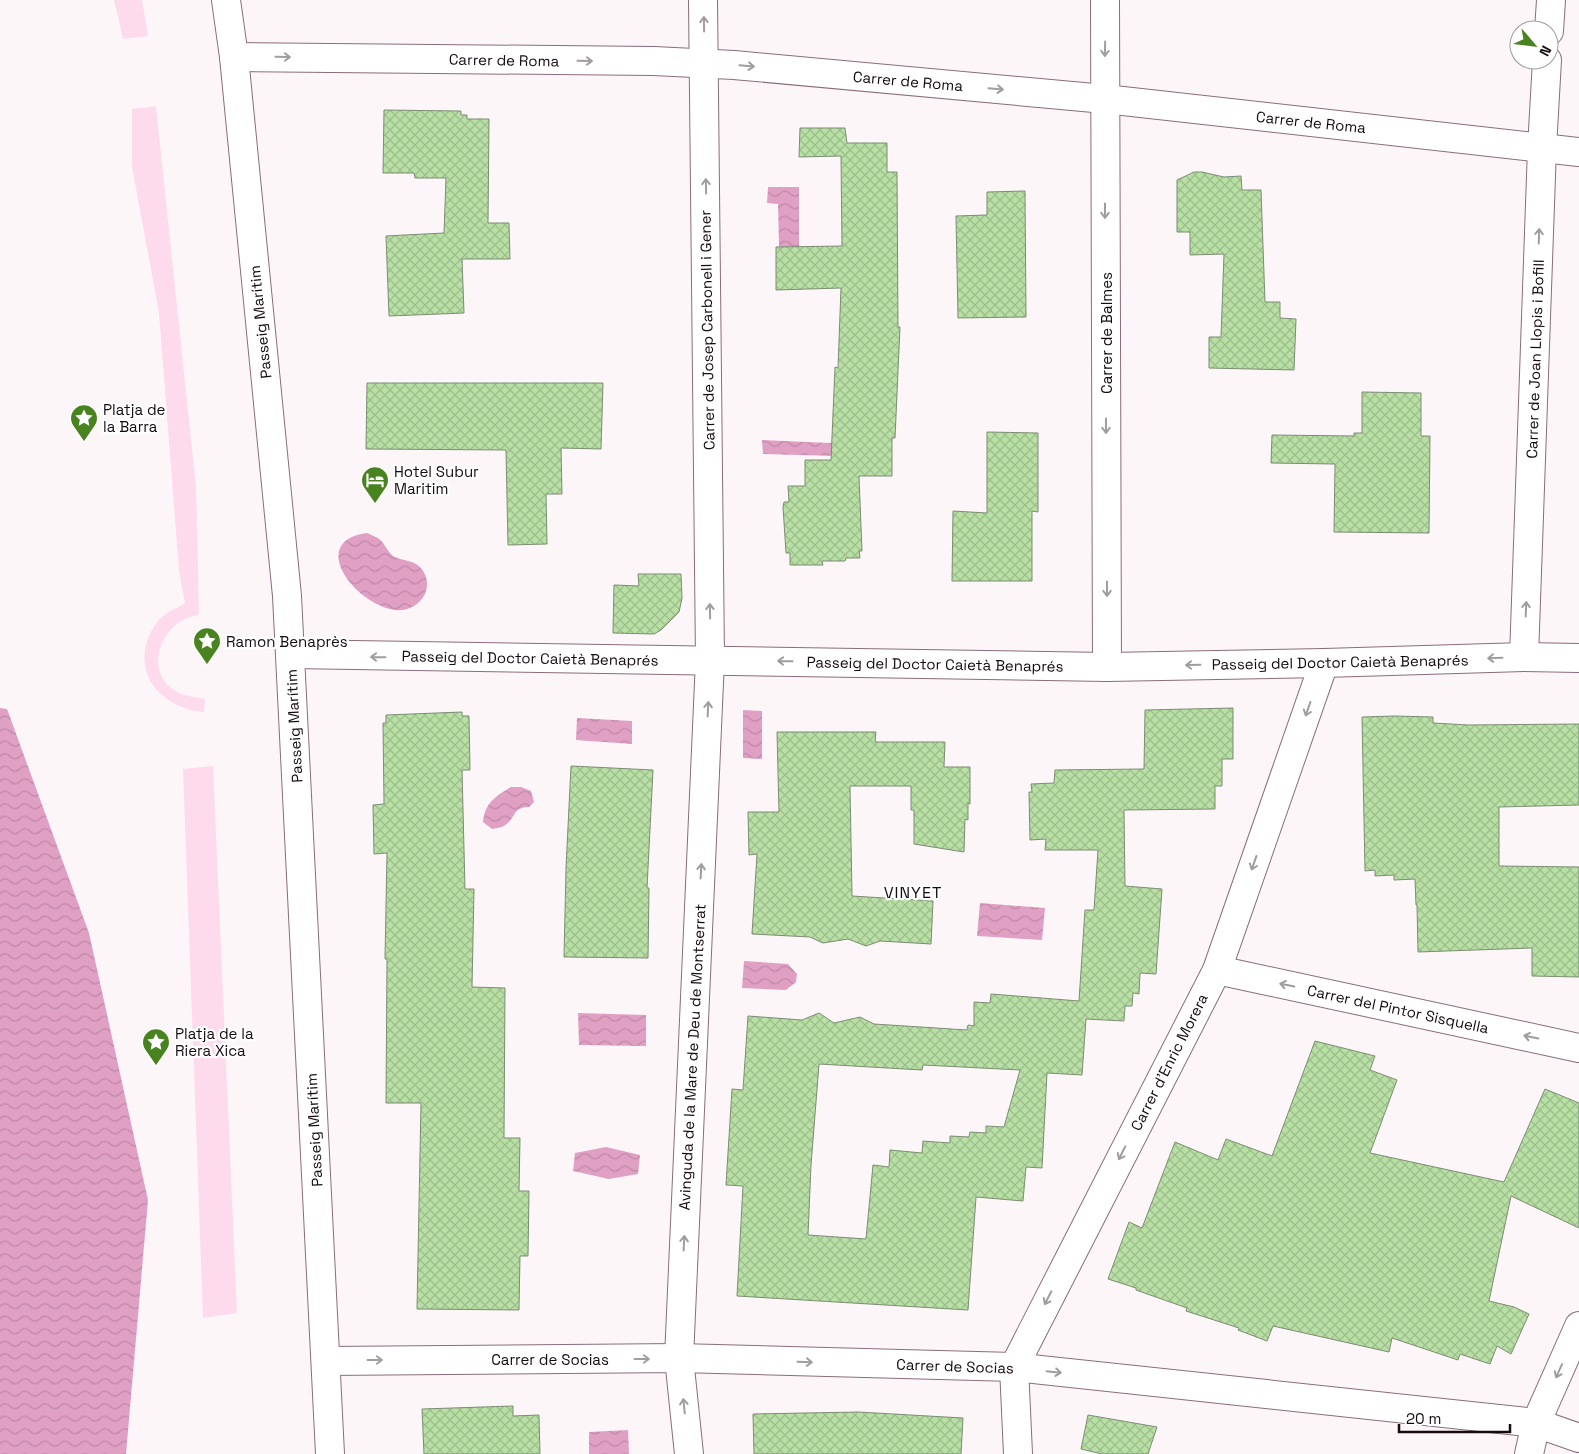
<svg xmlns="http://www.w3.org/2000/svg" width="1579" height="1454" font-family="'Space Grotesk',sans-serif">
<style>
.green{fill:#fedaed}
.water{fill:url(#water-waves)}
.building{fill:url(#building-cross-hatch);stroke:#7b8d72;fill-rule:evenodd}
.lines{fill:none;stroke-linecap:round;stroke-linejoin:round}
.minor-casing{stroke:#8a6c7c;stroke-width:30}
.minor{stroke:#fff;stroke-width:28}
.oneway{stroke:#a19d9f}
.labels{text-anchor:middle;dominant-baseline:central;stroke-width:4.5;stroke-linejoin:round;paint-order:stroke}
.street-label{font-size:15px;fill:#150a10;stroke:#fff}
.poi-label{font-size:15px;fill:#150a10;stroke:#fff;text-anchor:start}
.neighbourhood-label{font-size:16px;letter-spacing:1px;fill:#150a10;stroke:#fff}
</style>
<defs>
<pattern id="water-waves" width="16" height="10" patternUnits="userSpaceOnUse" patternTransform="scale(1.25)"><rect width="16" height="10" fill="#e0a0c4"/><path d="M0 5q4-4 8 0t8 0" fill="none" stroke="#bf88a7"/></pattern>
<pattern id="building-cross-hatch" width="8" height="8" patternUnits="userSpaceOnUse" patternTransform="scale(1.25)"><rect width="8" height="8" fill="#b8dfa4"/><path d="M0 0l8 8M0 8l8-8" fill="none" stroke="#9dbe8c"/></pattern>
</defs>
<rect width="100%" height="100%" fill="#fdf6f9"/>
<!-- green -->
<g class="green">
<polygon points="114,0 142,0 148,36 123,39"/>
<path d="M 156,106 L 196,487 L 199,615 C 193,616 186,618 181,621 C 157,636 148,673 174,690 C 183,696 194,697 205,699 L 204,712 C 165,709 132,677 149,636 C 152,629 156,622 162,617 C 168,611 178,608 185,603 L 179,571 L 159,313 L 132,167 L 132,109 Z"/>
<polygon points="213,766 237,1313 203,1318 183,769"/>
</g>
<!-- water -->
<g class="water">
<polygon points="768,187 799,187 799,247 779,247 778,204 767,203"/>
<polygon points="762,440 875,445 874,457 763,454"/>
<path d="M 367,533 C 373,536 379,537 383,543 C 387,548 389,554 395,557 C 403,561 413,560 420,567 C 438,587 419,613 395,610 C 354,604 307,541 367,533 Z"/>
<polygon points="0,708 7,709 89,933 148,1200 126,1454 0,1454"/>
<polygon points="743,710 762,711 762,759 743,758"/>
<polygon points="577,718 632,721 632,744 576,740"/>
<path d="M 511,787 L 521,787 L 531,791 L 534,802 L 529,807 C 513,808 517,814 508,823 C 504,827 498,828 492,829 L 483,822 C 485,803 495,797 511,787 Z"/>
<polygon points="980,903 1045,908 1042,940 977,936"/>
<polygon points="744,961 788,964 797,974 796,982 786,990 742,988"/>
<polygon points="578,1013 646,1015 646,1046 579,1045"/>
<polygon points="606,1147 640,1155 638,1174 609,1179 573,1171 575,1153"/>
<polygon points="628,1430 629,1454 589,1454 589,1432"/>
</g>
<!-- building -->
<g class="building">
<polygon points="384,110 461,111 461,115 467,115 467,119 489,119 488,223 509,223 510,259 462,259 464,313 389,316 386,236 444,233 446,178 415,178 414,173 383,173"/>
<polygon points="800,128 845,128 847,143 887,143 887,172 897,172 898,327 900,327 895,438 892,438 892,476 859,476 862,551 859,551 860,558 846,558 845,561 822,561 823,565 790,565 790,553 786,553 783,507 784,502 789,502 788,486 805,486 805,460 831,460 835,367 838,368 841,288 776,290 776,247 842,246 841,156 799,157"/>
<polygon points="1194,172 1202,172 1224,177 1241,176 1242,190 1261,190 1265,302 1280,302 1280,318 1296,319 1294,370 1209,368 1209,337 1221,337 1224,254 1190,255 1190,232 1177,232 1177,180"/>
<polygon points="1025,191 1026,317 958,318 956,216 987,215 987,192"/>
<polygon points="367,383 603,383 601,449 561,448 562,494 546,494 547,544 508,545 506,450 366,449"/>
<polygon points="1362,392 1421,393 1421,436 1430,436 1429,533 1334,532 1335,464 1271,463 1272,435 1354,436 1354,433 1362,433"/>
<polygon points="987,432 1038,433 1038,512 1032,511 1032,581 952,581 953,511 987,513"/>
<polygon points="638,574 681,574 682,598 679,612 661,630 654,634 613,633 614,585 639,586"/>
<path d="M 1233,708 L 1233,759 L 1222,759 L 1222,786 L 1215,786 L 1215,809 L 1124,810 L 1125,886 L 1162,889 L 1156,974 L 1140,973 L 1139,994 L 1133,993 L 1132,1006 L 1125,1006 L 1124,1021 L 1086,1019 L 1082,1075 L 1047,1073 L 1042,1168 L 1026,1167 L 1023,1201 L 976,1197 L 968,1310 L 737,1296 L 743,1186 L 726,1185 L 732,1089 L 743,1090 L 748,1016 L 802,1020 L 819,1013 L 834,1023 L 860,1017 L 874,1024 L 967,1030 L 968,1025 L 974,1026 L 974,1002 L 990,1003 L 991,994 L 1079,1001 L 1085,910 L 1094,910 L 1098,850 L 1045,850 L 1046,839 L 1030,840 L 1029,792 L 1032,792 L 1031,784 L 1054,783 L 1055,770 L 1144,769 L 1145,710 ZM 819,1064 L 922,1070 L 923,1065 L 1020,1070 L 1004,1127 L 986,1126 L 986,1133 L 970,1132 L 969,1137 L 950,1136 L 950,1143 L 923,1141 L 922,1153 L 890,1150 L 889,1167 L 873,1165 L 866,1239 L 808,1235 L 811,1165 Z"/>
<polygon points="462,712 462,716 469,716 470,770 462,770 465,889 474,889 472,987 505,988 504,1138 520,1138 519,1191 529,1191 528,1256 520,1256 519,1310 417,1309 421,1103 386,1103 387,959 385,959 387,853 374,854 373,805 384,804 383,723 386,723 386,715"/>
<polygon points="1394,716 1433,717 1433,723 1468,725 1579,724 1579,805 1499,807 1499,866 1579,867 1579,977 1532,976 1532,948 1418,952 1417,905 1416,905 1415,879 1394,880 1394,875 1375,876 1375,870 1365,871 1362,717"/>
<polygon points="777,732 876,732 875,742 945,742 944,767 970,767 970,804 968,803 968,820 965,819 964,852 914,844 914,810 911,810 911,786 850,786 852,896 933,901 931,944 880,941 866,946 848,939 823,943 810,937 752,934 757,854 749,855 748,812 779,812"/>
<polygon points="571,766 653,770 647,888 649,888 648,958 564,957 566,868"/>
<polygon points="1315,1041 1375,1056 1370,1070 1397,1080 1370,1153 1504,1182 1545,1089 1579,1103 1579,1228 1511,1196 1489,1301 1514,1307 1529,1314 1511,1354 1497,1346 1490,1364 1460,1354 1458,1360 1392,1338 1389,1352 1273,1326 1267,1341 1238,1330 1239,1328 1186,1311 1187,1308 1136,1290 1136,1288 1108,1279 1129,1222 1142,1228 1175,1142 1218,1160 1226,1139 1272,1156"/>
<polygon points="513,1406 513,1416 539,1415 540,1454 424,1454 422,1409"/>
<polygon points="858,1412 963,1418 961,1454 754,1454 753,1414"/>
<polygon points="1088,1415 1157,1427 1148,1454 1102,1454 1081,1449"/>
</g>
<g class="lines">
<!-- minor casing -->
<g class="minor-casing">
<g id="minor">
<polyline points="226,0 234,57 287,596 330,1454"/>
<polyline points="1105,0 1107,667"/>
<polyline points="1549,31 1551,0"/>
<polyline points="234,57 654,61 734,65 1105,99 1579,152"/>
<polyline points="291,654 1107,667 1324,663 1524,657 1579,658"/>
<polyline points="1524,657 1542,148 1547,60"/>
<polyline points="1217,970 1579,1048"/>
<polyline points="326,1361 679,1358 1014,1367 1536,1423 1579,1438"/>
<polyline points="689,1454 679,1358 710,660 703,0"/>
<polyline points="1018,1454 1014,1367 1217,970 1324,663"/>
<polyline points="1529,1454 1536,1423 1579,1326"/>
</g>
</g>
<!-- minor -->
<use href="#minor" class="minor"/>
</g>
<!-- one-way arrows -->
<defs><path id="oneway-shaft" d="M-6 0H5M1.5-3L5.5 0L1.5 3" fill="none" stroke-width="1.6" stroke-linecap="round" stroke-linejoin="round" transform="scale(1.25)"/></defs>
<g class="oneway">
<use href="#oneway-shaft" transform="translate(704 24) rotate(-91)"/>
<use href="#oneway-shaft" transform="translate(1105 49) rotate(91)"/>
<use href="#oneway-shaft" transform="translate(283 57) rotate(1)"/>
<use href="#oneway-shaft" transform="translate(585 61) rotate(1)"/>
<use href="#oneway-shaft" transform="translate(747 66) rotate(5)"/>
<use href="#oneway-shaft" transform="translate(996 89) rotate(5)"/>
<use href="#oneway-shaft" transform="translate(706 186) rotate(-91)"/>
<use href="#oneway-shaft" transform="translate(1105 211) rotate(90)"/>
<use href="#oneway-shaft" transform="translate(1539 236) rotate(-88)"/>
<use href="#oneway-shaft" transform="translate(1106 426) rotate(90)"/>
<use href="#oneway-shaft" transform="translate(1107 589) rotate(90)"/>
<use href="#oneway-shaft" transform="translate(1526 609) rotate(-88)"/>
<use href="#oneway-shaft" transform="translate(710 611) rotate(-91)"/>
<use href="#oneway-shaft" transform="translate(378 657) rotate(-179)"/>
<use href="#oneway-shaft" transform="translate(1495 658) rotate(178)"/>
<use href="#oneway-shaft" transform="translate(785 661) rotate(-179)"/>
<use href="#oneway-shaft" transform="translate(1193 665) rotate(179)"/>
<use href="#oneway-shaft" transform="translate(708 709) rotate(-87)"/>
<use href="#oneway-shaft" transform="translate(1308 709) rotate(109)"/>
<use href="#oneway-shaft" transform="translate(1254 863) rotate(109)"/>
<use href="#oneway-shaft" transform="translate(701 871) rotate(-87)"/>
<use href="#oneway-shaft" transform="translate(1287 985) rotate(-168)"/>
<use href="#oneway-shaft" transform="translate(1531 1037) rotate(-168)"/>
<use href="#oneway-shaft" transform="translate(1122 1153) rotate(117)"/>
<use href="#oneway-shaft" transform="translate(684 1243) rotate(-87)"/>
<use href="#oneway-shaft" transform="translate(1048 1298) rotate(117)"/>
<use href="#oneway-shaft" transform="translate(642 1359)"/>
<use href="#oneway-shaft" transform="translate(375 1360)"/>
<use href="#oneway-shaft" transform="translate(805 1362) rotate(2)"/>
<use href="#oneway-shaft" transform="translate(1559 1371) rotate(114)"/>
<use href="#oneway-shaft" transform="translate(1054 1372) rotate(6)"/>
<use href="#oneway-shaft" transform="translate(684 1406) rotate(-96)"/>
</g>
<!-- icons -->
<defs>
<g id="sight-pin" transform="scale(1.4375)"><path d="M0 17L-7.5 6A9.5 9.5 0 1 1 7.5 6Z" fill="#48831f" stroke="#fff"/><path d="M0-6L1.8-2.2L6-1.7L2.9 1.2L3.7 5.4L0 3.3L-3.7 5.4L-2.9 1.2L-6-1.7L-1.8-2.2Z" fill="#fff"/></g>
<g id="hotel-pin" transform="scale(1.4375)"><path d="M0 17L-7.5 6A9.5 9.5 0 1 1 7.5 6Z" fill="#48831f" stroke="#fff"/><path d="M-6-4.5h1.5V1H6V5H4.5V3h-9V5H-6ZM-4 0a1.8 1.8 0 1 1 3.6 0ZM.5 0V-2.5h3Q6-2.5 6 0Z" fill="#fff"/></g>
</defs>
<g fill-rule="evenodd">
<use href="#sight-pin" x="84" y="418"/>
<use href="#hotel-pin" x="375" y="480"/>
<use href="#sight-pin" x="207" y="641"/>
<use href="#sight-pin" x="156" y="1042"/>
</g>
<g class="labels">
<!-- street labels -->
<g class="street-label">
<text transform="translate(504 60) rotate(1)">Carrer de Roma</text>
<text transform="translate(908 81) rotate(5)">Carrer de Roma</text>
<text transform="translate(1311 122) rotate(6)">Carrer de Roma</text>
<text transform="translate(260 322) rotate(-96)">Passeig Marítim</text>
<text transform="translate(707 330) rotate(-91)">Carrer de Josep Carbonell i Gener</text>
<text transform="translate(1106 333) rotate(-90)">Carrer de Balmes</text>
<text transform="translate(1535 359) rotate(-88)">Carrer de Joan Llopis i Bofill</text>
<text transform="translate(530 658) rotate(1)">Passeig del Doctor Caietà Benaprés</text>
<text transform="translate(1340 662) rotate(-1)">Passeig del Doctor Caietà Benaprés</text>
<text transform="translate(935 664) rotate(1)">Passeig del Doctor Caietà Benaprés</text>
<text transform="translate(294 726) rotate(-93)">Passeig Marítim</text>
<text transform="translate(1398 1009) rotate(12)">Carrer del Pintor Sisquella</text>
<text transform="translate(692 1057) rotate(-87)">Avinguda de la Mare de Deu de Montserrat</text>
<text transform="translate(1169 1062) rotate(-63)">Carrer d'Enric Morera</text>
<text transform="translate(314 1130) rotate(-93)">Passeig Marítim</text>
<text x="550" y="1359">Carrer de Socias</text>
<text transform="translate(955 1366) rotate(2)">Carrer de Socias</text>
</g>
<!-- poi labels -->
<g class="poi-label">
<text x="103" y="409">Platja de<tspan x="103" dy="17">la Barra</tspan></text>
<text x="394" y="471">Hotel Subur<tspan x="394" dy="17">Maritim</tspan></text>
<text x="226" y="641">Ramon Benaprès</text>
<text x="175" y="1033">Platja de la<tspan x="175" dy="17">Riera Xica</tspan></text>
</g>
<!-- neighbourhood labels -->
<g class="neighbourhood-label">
<text x="913" y="892">VINYET</text>
</g>
</g>
<!-- north arrow -->
<g transform="translate(1534 45) rotate(118)"><circle r="24" fill="#ffffff" stroke="#a19d9f"/>
<path d="M0-4L9 19L0 12L-9 19Z" fill="#48831f"/>
<text y="-8" font-size="14" font-weight="bold" text-anchor="middle" fill="#150a10">N</text>
</g>
<!-- scale -->
<path d="M1399 1424v8h111v-8" fill="none" stroke="#150a10" stroke-width="2.5"/>
<text x="1406" y="1424" font-size="15" fill="#150a10" stroke="#ffffff" stroke-width="4" paint-order="stroke">20 m</text>
</svg>
